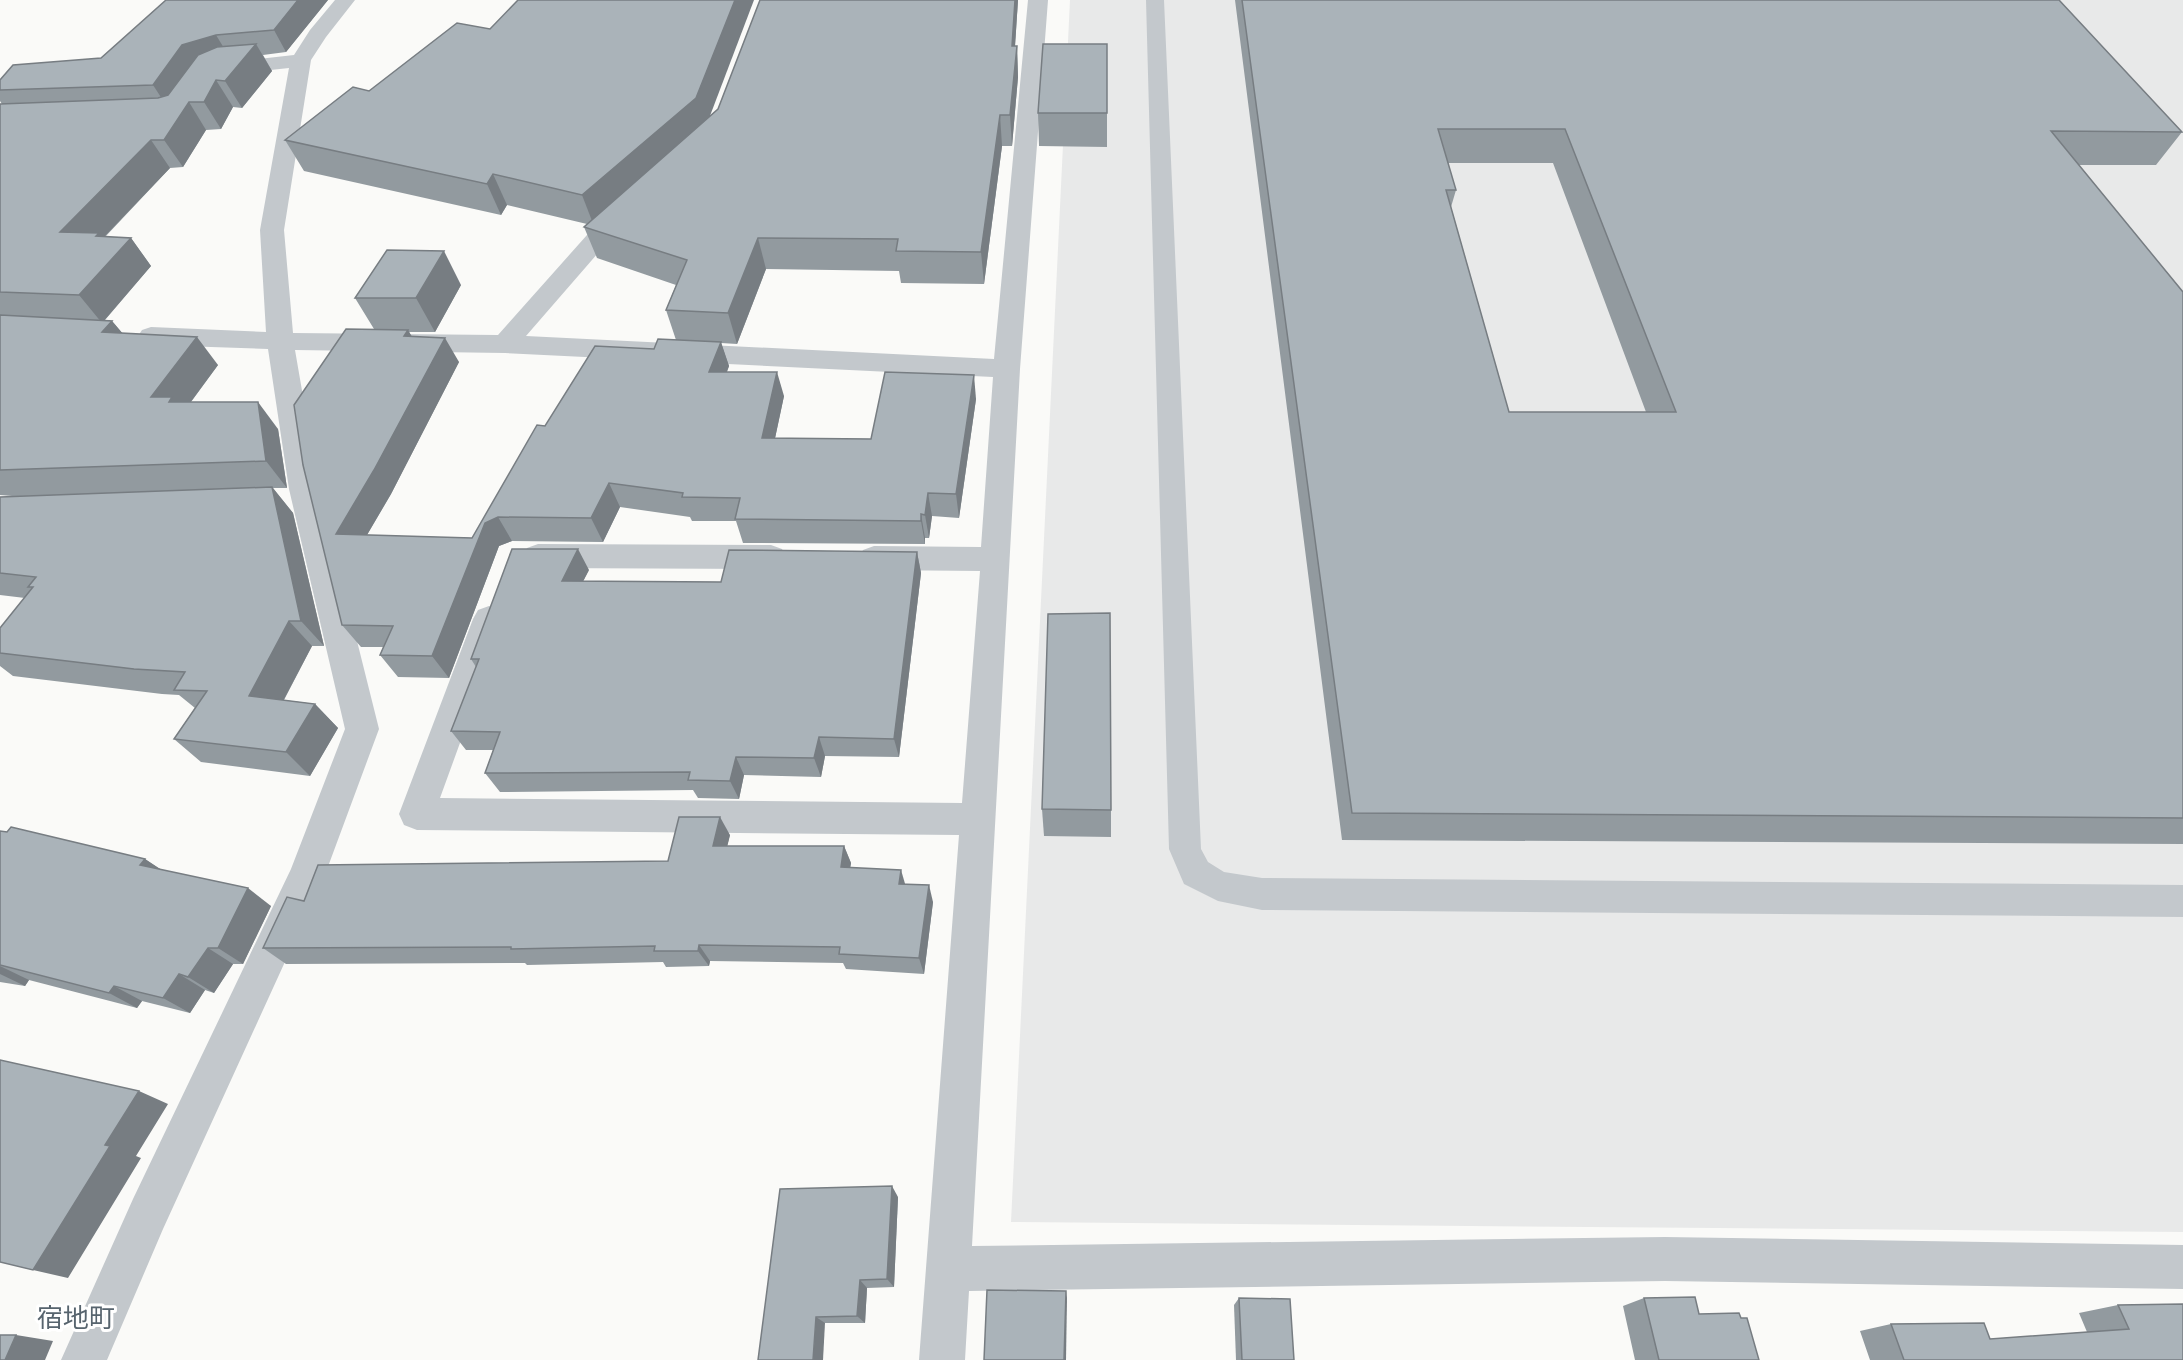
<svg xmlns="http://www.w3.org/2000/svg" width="2183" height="1360" font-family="Lato,'Noto Sans JP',sans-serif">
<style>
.built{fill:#e8e9e9}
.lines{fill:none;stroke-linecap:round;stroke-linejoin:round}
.service{fill:#c3c8cc;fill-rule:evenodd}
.minor{fill:#c3c8cc;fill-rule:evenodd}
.wall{fill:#929a9f;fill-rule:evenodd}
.shaded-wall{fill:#777d82}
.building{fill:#aab3b9;stroke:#777d82;stroke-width:1.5;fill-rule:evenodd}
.labels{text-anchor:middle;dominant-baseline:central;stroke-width:6;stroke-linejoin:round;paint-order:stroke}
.near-quarter-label{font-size:26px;fill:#57646e;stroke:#fff}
</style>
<rect width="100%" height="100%" fill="#fafaf8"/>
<!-- built -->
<polygon class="built" points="1070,0 2183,0 2183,1232 1011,1222"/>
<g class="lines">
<!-- service -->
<polygon class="service" points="1146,0 1164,0 1201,849 1208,862 1224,872 1262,878 2183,885 2183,917 1262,910 1218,901 1184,884 1169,849"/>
<!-- minor -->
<g class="minor">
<polygon points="335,0 355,0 326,37 311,60 284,230 293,333 498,335 587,235 615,210 623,208 631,210 635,215 605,245 526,336 994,359 1028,0 1048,0 1020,369 972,1246 1665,1237 2183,1245 2183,1289 1665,1281 969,1291 965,1360 919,1360 959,835 417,830 404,825 399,814 473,619 478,610 489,606 500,610 505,619 440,798 962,803 980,571 874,570 863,566 859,558 863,550 874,546 981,547 993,377 505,353 295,350 319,489 379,729 326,872 163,1229 107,1360 61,1360 133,1199 291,869 345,729 289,489 268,349 151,345 142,342 138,336 142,330 151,327 266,332 260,230 289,68 223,75 216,73 212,69 216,65 223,63 294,55 310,30"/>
<polygon points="538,544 771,545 782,549 786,557 782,565 771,569 538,568 527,564 523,556 527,548"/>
</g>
</g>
<!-- wall -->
<g class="wall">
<polygon points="166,0 328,0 286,52 263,55 272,71 242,108 233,107 221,129 206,130 183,167 170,168 105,237 131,238 151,266 105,320 112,321 123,334 218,365 191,402 278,429 287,488 273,488 293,513 324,646 312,646 284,700 315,704 338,728 310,776 201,762 174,739 195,708 179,695 162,694 13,676 0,666 0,628 25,598 0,595 0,497 24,497 0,495 0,104 2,104 0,101 0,80 101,58"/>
<polygon points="760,0 1018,0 1015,46 1017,46 1018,77 1012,146 1002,146 984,284 901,283 899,271 766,269 737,344 721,343 729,366 727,372 784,396 775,438 871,439 976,399 959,518 932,516 929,538 925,538 925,544 743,543 736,521 692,521 690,517 620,507 603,542 512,541 499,546 449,678 398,677 380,655 383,647 361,647 342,625 374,329 355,298 461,285 435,332 409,332 412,337 459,362 391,494 367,535 472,538 545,426 654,349 676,340 666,310 676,285 597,258 584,227 587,224 507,205 501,215 304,171 285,140 369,91 490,29 710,116 718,109"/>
<path d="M 1235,0 L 2059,0 L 2182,132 L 2156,165 L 2079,165 L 2183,292 L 2183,844 L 1342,840 ZM 1448,163 L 1553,163 L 1646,412 L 1509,412 L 1451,207 L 1456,190 Z"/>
<polygon points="1107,44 1107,147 1039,146 1038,113"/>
<polygon points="917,552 921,573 899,757 825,756 821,777 744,775 739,799 698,798 693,790 500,792 485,773 493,750 466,750 451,731 476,667 471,659 589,570 583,581 721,582"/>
<polygon points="1042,809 1111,810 1111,837 1044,836"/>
<polygon points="0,831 145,859 161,870 271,906 243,964 233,964 214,993 205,990 190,1013 142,1001 137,1008 29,980 25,986 0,982"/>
<polygon points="730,835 727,846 844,846 851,863 850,867 905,884 933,902 924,974 846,969 843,963 710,961 709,966 666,967 663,962 527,965 525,963 286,964 263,948 304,901 668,861"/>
<polygon points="898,1197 894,1287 867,1288 865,1323 825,1323 758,1360"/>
<polygon points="1239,1298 1294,1360 1236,1360 1234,1305"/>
<polygon points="1644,1298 1699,1314 1741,1318 1759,1360 1635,1360 1623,1306"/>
<polygon points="2118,1305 2183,1360 1870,1360 1860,1331 1891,1324 1990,1339 2087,1332 2079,1313"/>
</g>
<!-- shaded-wall -->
<g class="shaded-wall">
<polygon points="298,0 328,0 286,52 274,30"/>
<polygon points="735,0 754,0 705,129 594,226 582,195"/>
<polygon points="1015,0 1018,0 1013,77 1012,46"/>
<polygon points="216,35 230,58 168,108 153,85 182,45"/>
<polygon points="256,44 272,71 242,108 225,81"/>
<polygon points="1017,46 1018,77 1012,146 1010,115"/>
<polygon points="216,80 233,107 221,129 204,102"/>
<polygon points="189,102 206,130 183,167 164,140"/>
<polygon points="1000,115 1002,146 984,284 981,252"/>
<polygon points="151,140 170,168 103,238 131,238 151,266 102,323 79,295 60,232"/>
<polygon points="493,174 507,205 501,215 487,184"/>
<polygon points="758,238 766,269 737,344 728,313"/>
<polygon points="444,251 461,285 435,332 416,298"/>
<polygon points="112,321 135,348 102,332"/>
<polygon points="408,330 422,354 404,336"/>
<polygon points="197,337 218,365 184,411 151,397"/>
<polygon points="445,338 459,362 391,494 354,557 336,534"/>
<polygon points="721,342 729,366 717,396 709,372"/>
<polygon points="777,372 784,396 770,462 762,438"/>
<polygon points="974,375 976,399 959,518 956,494"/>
<polygon points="258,402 278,429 287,488 266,461"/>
<polygon points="609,483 620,507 603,542 591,518"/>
<polygon points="272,487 293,513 324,646 301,621"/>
<polygon points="928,493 932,516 929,538 925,515"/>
<polygon points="921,514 925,538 925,544 921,521"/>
<polygon points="498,517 512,541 499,546 449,678 432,656 485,523"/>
<polygon points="578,549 589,570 573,601 562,581"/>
<polygon points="917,552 921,573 899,757 894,739"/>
<polygon points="289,621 312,646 273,720 249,696"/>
<polygon points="315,704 338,728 310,776 286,752"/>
<polygon points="819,737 825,756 821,777 814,758"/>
<polygon points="736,757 744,775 739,799 730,781"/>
<polygon points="720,817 730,835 723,864 713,846"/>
<polygon points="844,846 851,863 848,884 841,867"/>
<polygon points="145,859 171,876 140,865"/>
<polygon points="901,870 906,887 899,884"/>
<polygon points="929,885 933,902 924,974 919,958"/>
<polygon points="248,888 271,906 243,964 218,948"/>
<polygon points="699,945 710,961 709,966 698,951"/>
<polygon points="208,948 233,964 214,993 188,977"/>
<polygon points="0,966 29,980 25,986 0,974"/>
<polygon points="179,974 205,990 190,1013 163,998"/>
<polygon points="114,986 142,1001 137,1008 109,993"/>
<polygon points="139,1091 168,1104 136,1156 141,1158 68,1278 33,1270 105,1145"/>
<polygon points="892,1186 898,1197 894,1287 887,1279"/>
<polygon points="860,1280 867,1288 865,1323 857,1316"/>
<polygon points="1066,1291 1067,1298 1066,1360 1064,1360"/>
<polygon points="816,1317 825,1323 823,1360 813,1360"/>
<polygon points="16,1335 53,1341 45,1360 5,1360"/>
</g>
<!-- building -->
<g class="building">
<polygon points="166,0 298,0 274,30 216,35 182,45 153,85 0,90 0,80 13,65 101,58"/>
<polygon points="518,0 735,0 696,98 582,195 493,174 487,184 285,140 353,87 369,91 457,23 490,29"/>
<polygon points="760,0 1015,0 1012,46 1017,46 1010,115 1000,115 981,252 896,251 898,239 758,238 728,313 666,310 687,260 584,227 718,109"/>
<path d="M 1242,0 L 2059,0 L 2182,132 L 2051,131 L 2183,292 L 2183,818 L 1352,813 ZM 1438,129 L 1565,129 L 1676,412 L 1509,412 L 1446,190 L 1456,190 Z"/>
<polygon points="256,44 225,81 216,80 204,102 189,102 164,140 151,140 60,232 99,233 96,236 131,238 79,295 0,292 0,104 158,98 168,95 198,55 217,47"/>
<polygon points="1043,44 1107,44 1107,113 1038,113"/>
<polygon points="387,250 444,251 416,298 355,298"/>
<polygon points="0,315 112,321 102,332 197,337 151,397 172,397 169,402 258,402 266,461 0,470"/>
<polygon points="346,329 408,330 404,336 445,338 374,470 336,534 472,538 537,425 545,426 595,346 654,349 658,339 721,342 709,372 777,372 762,438 871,439 885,372 974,375 956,494 928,493 925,515 921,514 921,521 735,519 740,498 682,497 683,493 609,483 591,518 498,517 485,523 432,656 380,655 393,626 342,625 303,465 294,405"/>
<polygon points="272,487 301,621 289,621 249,696 315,704 286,752 174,739 207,691 174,690 185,672 134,669 0,653 0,628 33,587 28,587 36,577 0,573 0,497"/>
<polygon points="512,549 578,549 562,581 721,582 729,550 917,552 894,739 819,737 814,758 736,757 730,781 688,780 690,772 485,773 500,732 451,731 479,659 471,659"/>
<polygon points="1110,613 1111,810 1042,809 1048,614"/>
<polygon points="679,817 720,817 713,846 844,846 841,867 901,870 899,884 929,885 919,958 839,954 840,947 699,945 698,951 654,951 655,946 511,949 511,947 263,948 287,897 304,901 318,865 668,861"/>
<polygon points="11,827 145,859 140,865 248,888 218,948 208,948 188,977 179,974 163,998 114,986 109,993 0,965 0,831 7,832"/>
<polygon points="0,1060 139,1091 105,1145 110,1146 33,1270 0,1262"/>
<polygon points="892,1186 887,1279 860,1280 857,1316 816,1317 813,1360 758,1360 780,1189"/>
<polygon points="987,1290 1066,1291 1064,1360 984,1360"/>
<polygon points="1695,1297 1699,1314 1739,1313 1741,1318 1747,1318 1759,1360 1659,1360 1644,1298"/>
<polygon points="1239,1298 1290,1299 1294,1360 1242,1360"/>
<polygon points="2183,1304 2183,1360 1904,1360 1891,1324 1984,1323 1990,1339 2129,1329 2118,1305"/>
<polygon points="0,1335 16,1335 5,1360 0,1360"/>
</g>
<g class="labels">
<!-- near-quarter labels -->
<g class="near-quarter-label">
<text x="76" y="1317">宿地町</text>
</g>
</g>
</svg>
